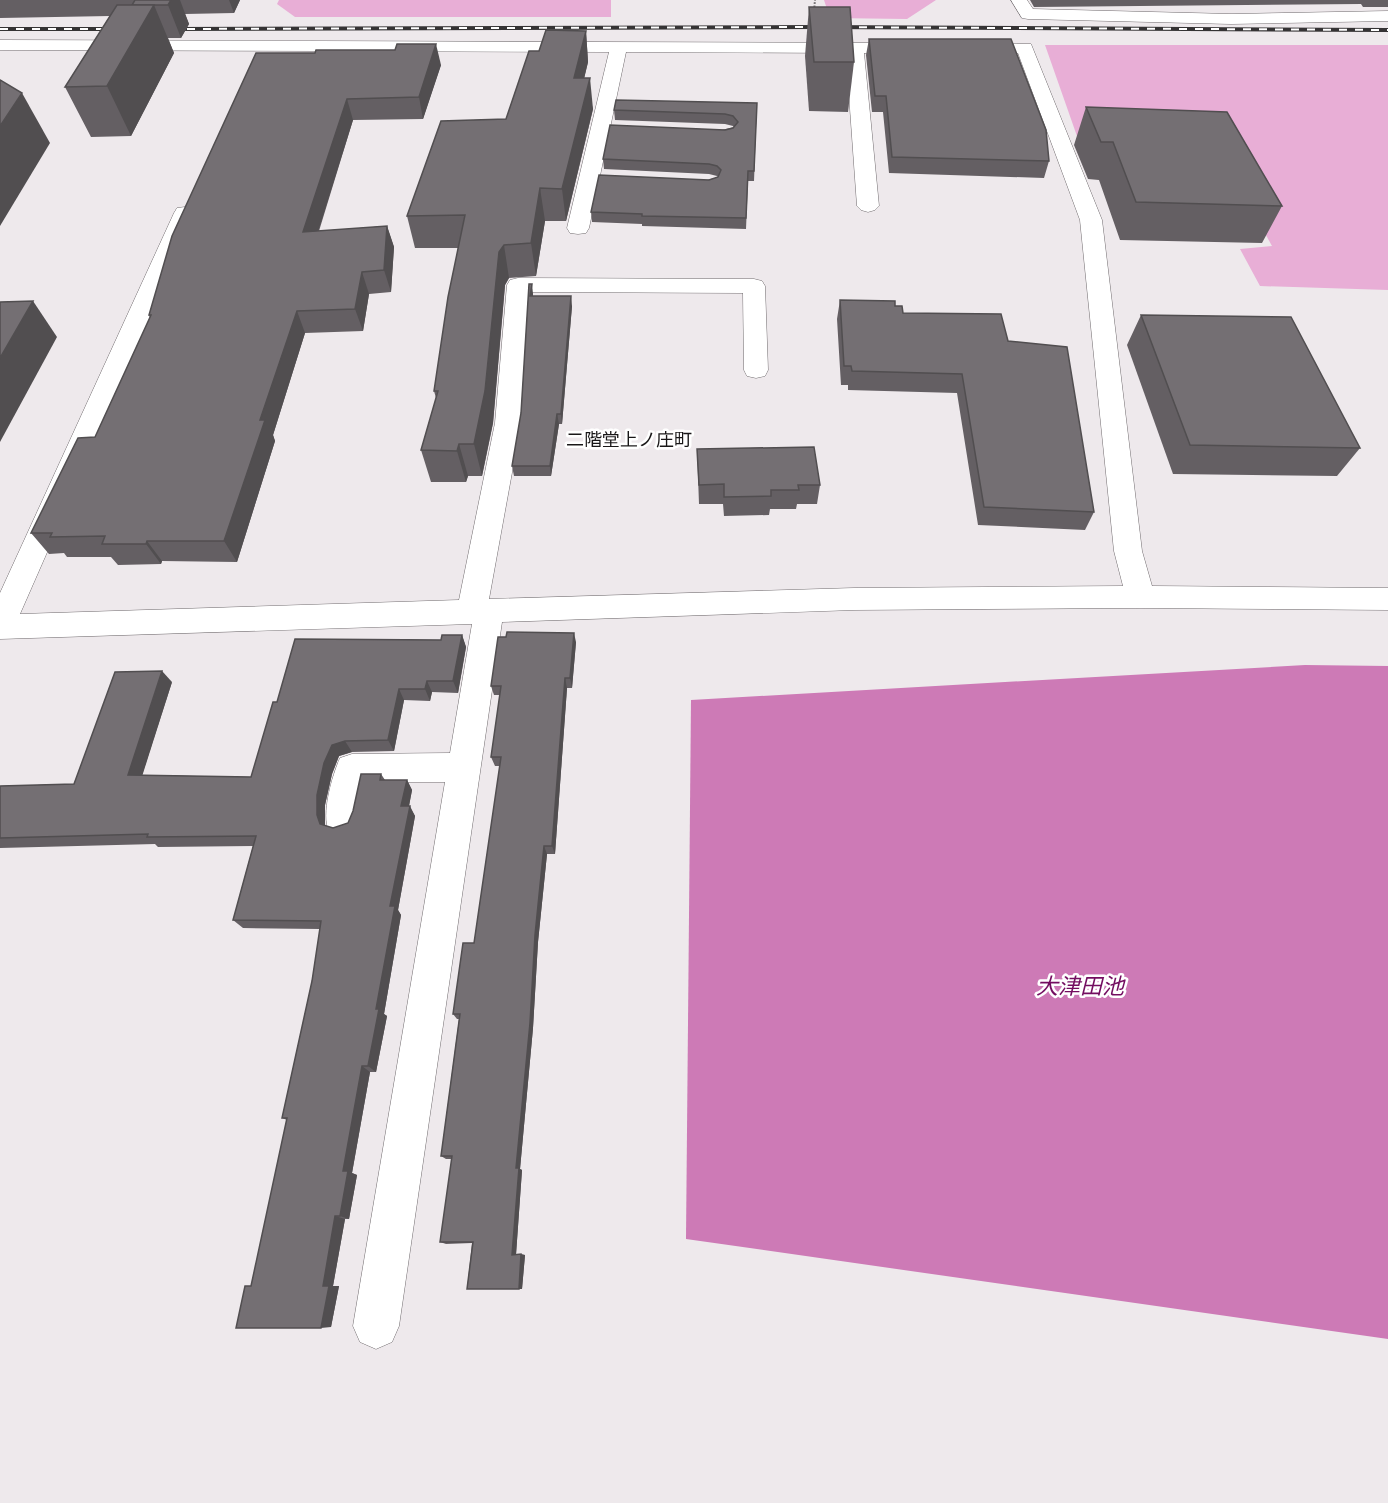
<svg xmlns="http://www.w3.org/2000/svg" width="1388" height="1503" font-family="Barlow,'Noto Sans JP',sans-serif">
<style>
.green{fill:#e8aed6}
.water{fill:#cd7ab6}
.lines{fill:none;stroke-linecap:round;stroke-linejoin:round}
.minor-casing{stroke:#716c6f;stroke-width:1}
.path{stroke:#7b7779;stroke-width:2;stroke-dasharray:2 1.5;stroke-linecap:butt}
.minor{fill:#fff;fill-rule:evenodd}
.rail-casing{stroke:#353334;stroke-width:4}
.rail{stroke:#fff;stroke-width:2;stroke-dasharray:8;stroke-linecap:butt}
.wall{fill:#645f63}
.shaded-wall{fill:#514e50}
.building{fill:#746f73;stroke:#514e50;stroke-width:1.5}
.labels{text-anchor:middle;dominant-baseline:central;stroke-width:5;stroke-linejoin:round;paint-order:stroke}
.far-neighbourhood-label{font-size:18px;fill:#191718;stroke:#fff}
.water-label{font-size:22px;font-style:italic;fill:#730d60;stroke:#fff}
</style>
<rect width="100%" height="100%" fill="#eee9ec"/>
<!-- green -->
<g class="green">
<polygon points="279,0 611,0 611,17 295,17 277,4"/>
<polygon points="824,0 936,0 907,19 830,18"/>
<polygon points="1045,45 1388,45 1388,290 1260,286 1240,249 1272,246 1215,143 1078,139"/>
</g>
<!-- water -->
<polygon class="water" points="1305,665 1388,666 1388,1339 686,1239 691,700"/>
<g class="lines">
<!-- minor casing -->
<g class="minor-casing">
<g id="minor">
<polygon points="1011,0 1027,0 1033,9 1231,14 1388,11 1388,21 1231,24 1028,19 1022,18"/>
<polygon points="0,40 913,43 919,44 922,48 919,52 913,53 864,53 879,206 875,210 868,212 861,210 857,206 846,53 626,52 589,228 586,233 578,234 570,233 567,228 609,52 0,50"/>
<path d="M 971,43 L 1031,44 L 1102,220 L 1142,551 L 1152,586 L 1388,588 L 1388,610 L 1141,608 L 854,610 L 502,622 L 399,1326 L 392,1342 L 376,1349 L 360,1342 L 353,1326 L 445,782 L 366,782 L 358,821 L 353,832 L 341,836 L 329,832 C 321,814 332,776 340,758 L 352,754 L 450,753 L 472,624 L 0,639 L 0,593 L 174,213 L 177,208 L 185,207 L 193,208 L 196,213 L 20,614 L 459,600 L 495,423 L 507,285 L 510,280 L 518,278 L 754,279 L 762,281 L 765,286 L 768,370 L 765,376 L 756,378 L 747,376 L 744,370 L 743,293 L 529,292 L 521,423 L 489,599 L 854,588 L 1123,586 L 1114,551 L 1080,220 L 1018,53 L 965,52 L 962,48 L 965,44 Z"/>
</g>
</g>
<!-- path -->
<polyline class="path" points="814,11 815,0"/>
<!-- minor -->
<use href="#minor" class="minor"/>
<!-- rail casing -->
<g class="rail-casing">
<g id="rail">
<polyline points="0,29 117,29"/>
<polyline points="171,29 816,27 1388,30"/>
</g>
</g>
<!-- rail -->
<use href="#rail" class="rail"/>
</g>
<!-- wall -->
<g class="wall">
<polygon points="0,0 240,0 234,13 185,14 189,24 181,38 168,38 174,53 131,136 91,137 65,87 110,16 0,18"/>
<polygon points="1030,0 1388,0 1388,7 1363,7 1361,4 1034,7"/>
<polygon points="809,7 854,62 848,112 809,111 805,56"/>
<polygon points="586,31 588,62 584,78 593,109 566,221 545,221 536,276 509,278 505,285 493,423 482,476 468,476 466,482 431,482 421,450 436,398 434,391 458,248 415,248 407,216 506,119 539,51"/>
<polygon points="869,39 1049,161 1044,178 889,173 883,112 872,112 866,55"/>
<polygon points="256,53 441,65 423,119 353,120 319,231 387,226 394,247 391,292 369,294 363,331 305,333 273,435 275,441 237,562 162,561 161,564 118,565 111,557 67,557 64,553 49,554 31,533 95,437 150,318 149,315"/>
<polygon points="757,103 754,181 748,181 746,229 642,226 642,224 592,222 591,212 718,177 717,176 709,174 604,169 603,159 734,127 733,126 725,124 615,120 614,110"/>
<polygon points="1086,107 1282,206 1262,243 1120,240 1099,180 1088,179 1074,145"/>
<polygon points="529,284 533,294 533,296 572,306 562,424 559,424 551,476 514,476 512,466 521,413"/>
<polygon points="840,300 895,306 903,313 1008,341 1094,512 1085,530 978,525 957,393 848,390 848,385 841,385 837,319"/>
<polygon points="1141,315 1360,448 1337,476 1173,474 1127,345"/>
<polygon points="697,449 820,485 817,504 797,504 796,509 770,509 769,515 724,516 723,504 699,504"/>
<polygon points="462,635 466,647 458,693 432,692 430,701 404,700 394,751 352,752 339,756 332,774 325,805 325,826 333,828 348,823 381,774 385,780 407,780 412,790 409,806 415,816 398,910 401,915 384,1014 387,1016 376,1072 370,1072 352,1173 357,1175 349,1219 345,1219 333,1286 339,1286 331,1327 251,1286 287,1120 282,1118 312,981 320,929 243,928 233,920 253,846 158,847 155,844 0,848 0,786 74,784 172,682 142,775 251,777 277,702 441,640"/>
<polygon points="576,642 572,688 567,688 555,854 547,854 538,942 533,1028 520,1169 522,1170 516,1254 525,1255 522,1289 467,1289 472,1243 446,1244 440,1242 452,1159 446,1159 441,1156 459,1019 457,1019 453,1014 474,943 500,766 495,766 491,757 500,695 494,695 491,686"/>
</g>
<!-- shaded-wall -->
<g class="shaded-wall">
<polygon points="171,0 180,0 189,24 181,38 168,5"/>
<polygon points="229,0 240,0 234,13"/>
<polygon points="154,5 174,53 131,136 107,86"/>
<polygon points="586,31 588,62 577,109 574,78"/>
<polygon points="436,44 441,65 423,119 419,97"/>
<polygon points="590,78 593,109 566,221 562,189"/>
<polygon points="22,93 50,143 0,226 0,126"/>
<polygon points="347,99 353,120 311,254 303,232"/>
<polygon points="540,188 545,221 536,276 531,243"/>
<polygon points="387,226 394,247 391,292 384,270"/>
<polygon points="504,245 509,278 505,285 493,423 482,476 474,444 499,252"/>
<polygon points="362,272 369,294 363,331 355,309"/>
<polygon points="532,284 533,294 531,306 530,296"/>
<polygon points="571,296 572,306 562,424 561,414"/>
<polygon points="33,301 57,337 0,442 0,358"/>
<polygon points="297,311 305,333 273,435 275,441 237,562 224,541 260,420"/>
<polygon points="557,414 559,424 551,476 550,466"/>
<polygon points="459,444 468,476 466,482 457,451"/>
<polygon points="147,541 162,561 161,564 146,544"/>
<polygon points="574,633 576,642 572,688 570,678"/>
<polygon points="462,635 466,647 458,693 453,681"/>
<polygon points="162,671 172,682 139,786 128,775"/>
<polygon points="565,678 567,688 555,854 552,846"/>
<polygon points="427,681 432,692 430,701 425,689"/>
<polygon points="399,689 404,700 394,751 388,740"/>
<polygon points="345,741 352,752 339,756 332,774 325,805 325,825 328,834 320,824 317,815 317,795 324,763 332,745"/>
<polygon points="407,780 412,790 407,816 401,806"/>
<polygon points="410,806 415,816 398,910 401,915 384,1014 387,1016 376,1072 368,1066 390,906"/>
<polygon points="544,846 547,854 538,942 533,1028 520,1169 522,1170 516,1255 512,1255 516,1168 535,935"/>
<polygon points="362,1066 370,1072 352,1173 357,1175 349,1219 340,1216 343,1171"/>
<polygon points="335,1216 345,1219 333,1286 339,1286 331,1327 321,1328 323,1286"/>
<polygon points="521,1254 525,1255 522,1289 519,1289"/>
</g>
<!-- building -->
<g class="building">
<polygon points="135,0 171,0 168,5 132,5"/>
<polygon points="117,5 154,5 107,86 65,87"/>
<polygon points="809,7 850,7 854,62 814,62"/>
<polygon points="546,30 586,31 574,78 590,78 562,189 540,188 531,243 504,245 499,252 485,391 474,444 459,444 457,451 421,450 438,391 434,391 448,297 465,215 407,216 441,121 506,119 529,51 539,51"/>
<polygon points="869,39 1011,39 1046,130 1049,161 892,157 886,96 875,96"/>
<polygon points="397,44 436,44 419,97 347,99 303,232 387,226 384,270 362,272 355,309 297,311 260,420 265,420 224,541 147,541 146,544 102,544 105,536 50,537 52,533 31,533 78,438 95,437 151,315 149,315 172,236 256,53 315,53 316,50 395,50"/>
<polygon points="0,80 22,93 0,126"/>
<polygon points="616,100 757,103 754,171 748,171 746,218 642,216 642,214 591,212 599,175 709,180 718,177 721,170 717,166 709,164 603,159 610,125 725,130 733,128 738,122 733,116 725,114 614,110"/>
<polygon points="1086,107 1227,112 1282,206 1136,202 1113,142 1101,142"/>
<polygon points="529,284 532,284 530,296 571,296 561,414 557,414 550,466 512,466 521,413"/>
<polygon points="840,300 895,301 895,306 902,306 903,313 1001,314 1008,341 1067,347 1094,512 984,507 962,374 852,371 851,366 844,366"/>
<polygon points="33,301 0,358 0,302"/>
<polygon points="1141,315 1291,317 1360,448 1190,445"/>
<polygon points="814,447 820,485 798,485 799,490 771,490 771,496 724,497 724,484 699,485 697,449"/>
<polygon points="507,632 574,633 570,678 565,678 552,846 544,846 535,935 530,1023 516,1168 519,1168 512,1255 521,1254 519,1289 467,1289 473,1242 440,1242 452,1156 441,1156 460,1014 453,1014 463,943 474,943 501,757 491,757 501,686 491,686 498,637 506,637"/>
<polygon points="442,635 462,635 453,681 427,681 425,689 399,689 388,740 345,741 332,745 324,763 317,795 317,815 320,824 333,828 348,823 353,811 361,774 381,774 380,780 407,780 401,806 410,806 390,906 395,906 376,1009 379,1009 368,1066 362,1066 343,1171 348,1171 340,1216 335,1216 323,1286 329,1286 321,1328 236,1328 245,1286 251,1286 287,1118 282,1118 312,981 321,921 233,920 256,836 147,837 148,834 0,838 0,786 74,784 115,672 162,671 128,775 251,777 273,702 277,702 295,639 441,640"/>
</g>
<g class="labels">
<!-- far-neighbourhood labels -->
<g class="far-neighbourhood-label">
<text x="629" y="439">二階堂上ノ庄町</text>
</g>
<!-- water labels -->
<g class="water-label">
<text x="1080" y="985">大津田池</text>
</g>
</g>
</svg>
